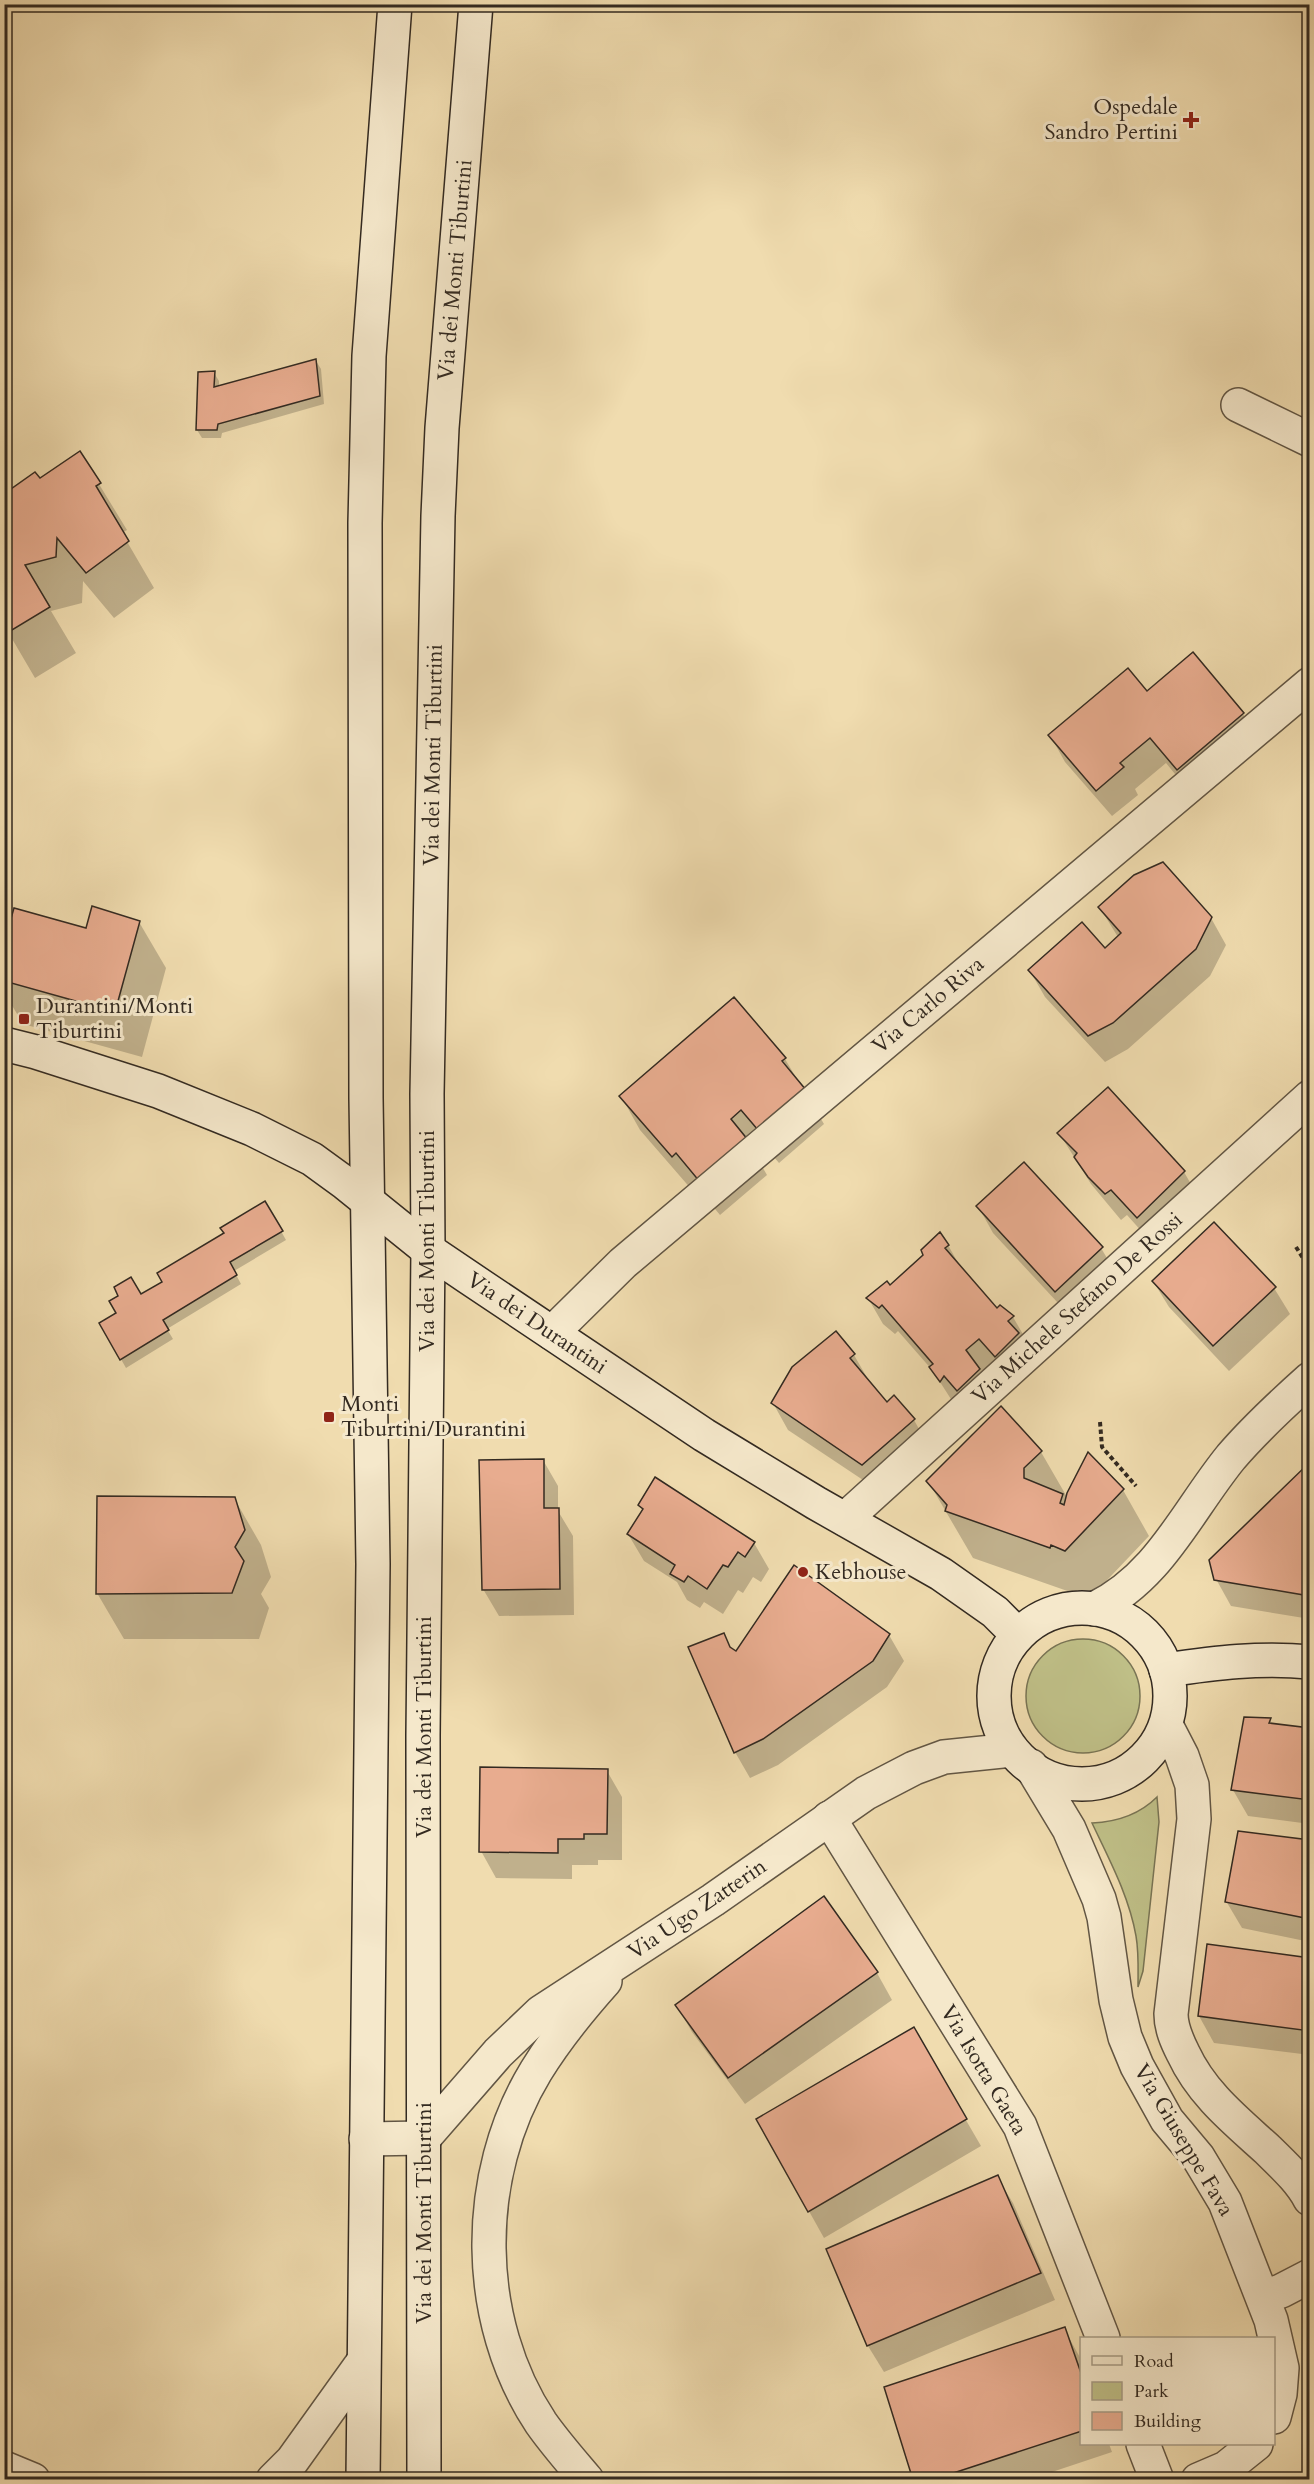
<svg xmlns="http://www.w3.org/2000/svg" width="1314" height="2484" font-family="Cardo,serif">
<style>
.green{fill:#bfbf87;stroke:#797454;stroke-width:1.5}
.shadow{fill:#0003}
.building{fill:#e8ac8f;stroke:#332a21;stroke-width:1.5}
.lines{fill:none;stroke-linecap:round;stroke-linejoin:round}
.street-casing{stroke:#625644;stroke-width:36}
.secondary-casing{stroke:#332a21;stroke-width:36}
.path{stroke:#332a21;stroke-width:4;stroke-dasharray:4.5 3;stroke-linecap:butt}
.street{stroke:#f5e8cb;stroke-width:33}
.secondary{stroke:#f5e8cb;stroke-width:33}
.poi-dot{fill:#8f2418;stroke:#f5e8cb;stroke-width:2}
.labels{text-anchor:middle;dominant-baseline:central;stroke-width:6;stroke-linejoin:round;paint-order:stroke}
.poi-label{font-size:22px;fill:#332a21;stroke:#f5e8cb;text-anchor:start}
.street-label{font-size:22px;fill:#332a21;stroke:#f5e8cb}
</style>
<rect width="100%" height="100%" fill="#f0dcaf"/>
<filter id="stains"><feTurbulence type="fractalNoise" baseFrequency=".00333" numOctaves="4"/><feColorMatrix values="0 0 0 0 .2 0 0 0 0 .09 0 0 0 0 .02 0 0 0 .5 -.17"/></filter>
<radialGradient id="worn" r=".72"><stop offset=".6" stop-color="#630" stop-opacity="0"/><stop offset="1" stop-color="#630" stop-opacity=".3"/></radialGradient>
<!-- green -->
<g class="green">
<circle cx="1083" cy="1696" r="57"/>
<path d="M 1157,1797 L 1159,1822 L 1143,1971 L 1138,1987 C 1138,1970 1139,1953 1136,1936 C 1129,1896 1109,1859 1092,1823 C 1116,1822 1140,1814 1157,1797 Z"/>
</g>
<!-- shadow -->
<g class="shadow">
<polygon points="316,361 321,369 324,404 222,433 221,438 202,438 197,430 214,373 219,381 219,387"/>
<polygon points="80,453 127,530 122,533 154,588 114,618 83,581 82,603 51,611 76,653 35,678 4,625 39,480"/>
<polygon points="1147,693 1243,714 1258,740 1193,796 1166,763 1135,789 1138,795 1112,816 1065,762 1050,735"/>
<polygon points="1100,908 1211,918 1226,945 1210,976 1128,1049 1105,1062 1045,997 1030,971 1105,950 1118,937"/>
<polygon points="4,916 8,922 4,933"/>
<polygon points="139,922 166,968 142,1057 23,1024 4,992 4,949 87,930"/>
<polygon points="785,1059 824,1124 779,1163 762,1143 753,1151 767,1175 720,1215 696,1186 692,1190 640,1130 621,1096"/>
<polygon points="1059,1133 1184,1172 1199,1198 1152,1243 1127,1215 1121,1220 1091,1184"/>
<polygon points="265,1203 286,1240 234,1271 241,1284 167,1329 173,1339 126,1368 101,1324 164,1283"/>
<polygon points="978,1206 1101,1248 1117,1275 1071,1317 993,1233"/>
<polygon points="948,1245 962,1270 997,1310 1013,1317 1028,1343 956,1407 933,1371 898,1331 895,1334 883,1324 868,1298 890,1287"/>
<polygon points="1153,1281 1274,1288 1290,1314 1229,1371 1169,1307"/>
<polygon points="854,1355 869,1381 887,1404 894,1397 914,1420 929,1447 878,1490 788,1430 773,1403"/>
<polygon points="1001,1408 1041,1452 1067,1497 1123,1490 1149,1536 1092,1596 1077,1590 1076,1594 973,1558 928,1481"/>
<polygon points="543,1460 558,1486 558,1511 573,1536 574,1615 499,1616 483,1589"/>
<polygon points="1310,1464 1310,1619 1231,1606 1216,1579"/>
<polygon points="234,1498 261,1545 271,1577 261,1594 269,1608 259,1639 124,1639 97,1593"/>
<polygon points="640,1505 754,1543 769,1569 761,1582 753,1577 743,1593 738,1590 723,1614 704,1602 700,1608 687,1600 677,1582 644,1561 628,1534 643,1511"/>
<polygon points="889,1635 904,1661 887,1687 778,1765 750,1778 735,1752 731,1650 736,1653"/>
<polygon points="1270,1720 1273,1725 1310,1730 1310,1824 1248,1816 1233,1790"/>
<polygon points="607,1771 622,1797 622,1860 598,1860 598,1865 572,1865 572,1879 496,1878 481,1851"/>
<polygon points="1310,1841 1310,1942 1242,1928 1226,1901"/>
<polygon points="824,1898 877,1973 892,2000 745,2104 692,2032 677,2006"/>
<polygon points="1310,1959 1310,2055 1214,2043 1199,2016"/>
<polygon points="913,2029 981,2146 824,2238 758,2120"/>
<polygon points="997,2177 1013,2203 1055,2300 884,2372 868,2346 828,2250"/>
<polygon points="1064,2329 1082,2361 1082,2444 1109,2444 1112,2452 1028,2480 915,2480"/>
</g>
<!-- building -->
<g class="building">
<polygon points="316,359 320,396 218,424 217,430 196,430 198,372 215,371 214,387"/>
<polygon points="80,451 101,483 96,486 129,541 86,573 57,538 56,557 25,565 50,607 7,633 4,628 4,494 35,472 40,478"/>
<polygon points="1193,652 1244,713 1177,770 1150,738 1120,763 1124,767 1096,791 1048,735 1128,668 1147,691"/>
<polygon points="1163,862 1212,917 1196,949 1113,1023 1088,1036 1028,970 1082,922 1105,948 1121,933 1098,907 1134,875"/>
<polygon points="92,906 140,921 115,1012 4,981 4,943 14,908 86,928"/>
<polygon points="734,997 786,1058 782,1061 806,1090 758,1130 741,1110 731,1119 748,1140 700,1182 676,1153 672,1157 619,1096"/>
<polygon points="1108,1087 1185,1171 1137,1218 1111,1190 1105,1194 1088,1177 1074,1157 1077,1153 1057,1133"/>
<polygon points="1024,1162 1103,1247 1055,1292 976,1206"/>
<polygon points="265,1201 283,1231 230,1262 237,1275 163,1320 169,1330 120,1360 99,1323 116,1313 109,1301 118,1296 114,1287 131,1277 141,1294 162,1282 157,1273 224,1233 220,1228"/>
<polygon points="1214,1222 1276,1287 1213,1346 1152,1281"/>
<polygon points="940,1232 949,1245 945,1248 997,1308 1000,1305 1014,1316 1008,1321 1019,1333 995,1357 979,1339 966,1350 980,1369 957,1391 944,1376 940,1382 929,1367 933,1364 882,1305 879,1308 866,1298 887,1281 890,1285 923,1255 921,1250"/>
<polygon points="836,1331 855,1354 850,1358 887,1402 894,1395 915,1419 862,1465 771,1403 792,1367"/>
<polygon points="1001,1406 1042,1451 1024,1468 1024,1478 1063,1494 1060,1503 1064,1505 1067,1493 1088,1452 1124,1489 1065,1551 1051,1545 1050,1548 945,1511 947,1505 926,1481"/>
<polygon points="544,1459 544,1508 559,1508 560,1589 482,1590 479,1460"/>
<polygon points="1310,1462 1310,1596 1214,1580 1209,1560"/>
<polygon points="655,1477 755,1542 745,1557 738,1552 728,1567 723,1565 707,1589 688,1576 684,1582 670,1574 675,1565 627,1534 643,1509 638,1505"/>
<polygon points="97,1496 235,1497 245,1530 235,1547 244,1561 232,1593 96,1594"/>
<polygon points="794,1565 890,1634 873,1661 763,1739 734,1753 688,1647 724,1633 730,1647 736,1651"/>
<polygon points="1244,1717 1271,1718 1269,1723 1310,1728 1310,1800 1231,1790"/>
<polygon points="480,1767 608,1769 607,1834 584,1834 584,1839 558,1839 558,1853 479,1852"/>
<polygon points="1238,1831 1310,1840 1310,1919 1225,1902"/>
<polygon points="824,1896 878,1972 728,2078 675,2005"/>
<polygon points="1207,1944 1310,1958 1310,2031 1198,2016"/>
<polygon points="914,2027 967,2119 808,2212 756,2119"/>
<polygon points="998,2175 1041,2273 867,2346 826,2249"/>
<polygon points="1065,2327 1082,2376 1082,2431 932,2480 913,2480 884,2387"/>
</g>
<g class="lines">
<!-- street casing -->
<g class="street-casing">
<g id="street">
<polyline points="1238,405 1310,440"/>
<polyline points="552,1333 623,1263 1310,684"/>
<polyline points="845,1519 1310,1097"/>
<path d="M 1094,1609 C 1160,1577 1187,1511 1231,1457 C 1255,1429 1282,1404 1310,1379"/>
<path d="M 1167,1727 L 1182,1756 L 1192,1785 L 1194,1819 L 1171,2014 C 1171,2028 1177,2041 1183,2053 C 1202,2094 1235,2120 1268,2150 C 1283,2165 1300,2180 1310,2199"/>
<polyline points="1031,1766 1069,1829 1099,1899 1104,1917 1116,2000 1125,2037 1137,2066 1167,2120 1198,2157 1225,2202 1271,2320 1282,2368 1280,2394 1274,2417"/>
<polyline points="829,1818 1020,2126 1103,2338"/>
<polyline points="366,2139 424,2138 498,2053 541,2012 713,1900 866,1793 914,1768 944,1757 1012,1750"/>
<polyline points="1263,2297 1281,2291 1310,2276"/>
<polyline points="1143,2444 1157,2480"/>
<polyline points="4,2468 33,2480"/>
<polyline points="273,2480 292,2461 363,2362"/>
<path d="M 587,2480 C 571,2461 555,2443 541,2423 C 473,2321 472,2176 536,2071 C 555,2040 580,2009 605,1981"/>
<polyline points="1198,2480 1226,2468 1256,2444"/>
</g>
</g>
<!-- secondary casing -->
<g class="secondary-casing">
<g id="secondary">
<polyline points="4,1044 36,1052 158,1091 252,1129 312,1159 345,1183 428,1250 468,1277 704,1435 816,1503 941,1574 995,1612 1016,1633"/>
<circle cx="1082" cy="1696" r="88"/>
<path d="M 1166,1670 C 1215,1663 1260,1657 1310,1662"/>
<polyline points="363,2480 373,1564 366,1098 365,523 369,356 395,4"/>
<polyline points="424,2480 423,1735 428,1250 427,1094 438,516 442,428 476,4"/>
</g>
</g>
<!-- path -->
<g class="path">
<polyline points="1296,1247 1310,1269"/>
<polyline points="1100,1422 1102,1447 1136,1486"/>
</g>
<!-- street -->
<use href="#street" class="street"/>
<!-- secondary -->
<use href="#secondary" class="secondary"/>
</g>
<!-- markers -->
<g class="poi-dot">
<path d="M1188 111h6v6h6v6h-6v6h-6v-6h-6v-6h6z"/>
<rect x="18" y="1013" width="12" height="12" rx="3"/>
<rect x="323" y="1411" width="12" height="12" rx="3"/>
<circle cx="803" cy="1572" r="6"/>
</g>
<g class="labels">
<!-- poi labels -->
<g class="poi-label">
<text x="1178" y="107" text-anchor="end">Ospedale<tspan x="1178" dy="25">Sandro Pertini</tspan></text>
<text x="36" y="1006">Durantini/Monti<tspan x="36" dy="25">Tiburtini</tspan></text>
<text x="341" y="1404">Monti<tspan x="341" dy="25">Tiburtini/Durantini</tspan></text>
<text x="815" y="1572">Kebhouse</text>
</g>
<!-- street labels -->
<g class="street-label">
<text transform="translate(455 270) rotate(-85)">Via dei Monti Tiburtini</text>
<text transform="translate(433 755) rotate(-89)">Via dei Monti Tiburtini</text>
<text transform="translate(928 1005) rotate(-40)">Via Carlo Riva</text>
<text transform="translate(427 1241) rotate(-90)">Via dei Monti Tiburtini</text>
<text transform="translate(1077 1308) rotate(-42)">Via Michele Stefano De Rossi</text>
<text transform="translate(537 1323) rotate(34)">Via dei Durantini</text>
<text transform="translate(424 1727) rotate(-90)">Via dei Monti Tiburtini</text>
<text transform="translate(697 1909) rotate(-34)">Via Ugo Zatterin</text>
<text transform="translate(984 2070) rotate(59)">Via Isotta Gaeta</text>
<text transform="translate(1184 2140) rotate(59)">Via Giuseppe Fava</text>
<text transform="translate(424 2213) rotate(-90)">Via dei Monti Tiburtini</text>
</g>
</g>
<!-- margin -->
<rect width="1314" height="2484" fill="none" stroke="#f0dcaf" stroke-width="24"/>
<rect x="6" y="6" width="1302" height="2472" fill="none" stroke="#332a21" stroke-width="3"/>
<rect x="12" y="12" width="1290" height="2460" fill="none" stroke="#332a21" stroke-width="1.5"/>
<!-- legend -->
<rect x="1080" y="2337" width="195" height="108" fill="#f5e8cb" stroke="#a79c87" stroke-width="1.5"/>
<rect x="1092" y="2356" width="30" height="9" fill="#f5e8cb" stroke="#a79c87" stroke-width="1.5"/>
<text x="1134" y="2367" font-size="18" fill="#332a21">Road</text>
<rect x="1092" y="2382" width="30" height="18" fill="#bfbf87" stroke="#a79c87" stroke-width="1.5"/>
<text x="1134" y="2397" font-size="18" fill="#332a21">Park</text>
<rect x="1092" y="2412" width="30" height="18" fill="#e8ac8f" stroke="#a79c87" stroke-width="1.5"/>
<text x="1134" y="2427" font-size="18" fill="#332a21">Building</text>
<rect width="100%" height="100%" filter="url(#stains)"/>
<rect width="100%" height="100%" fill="url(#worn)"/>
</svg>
